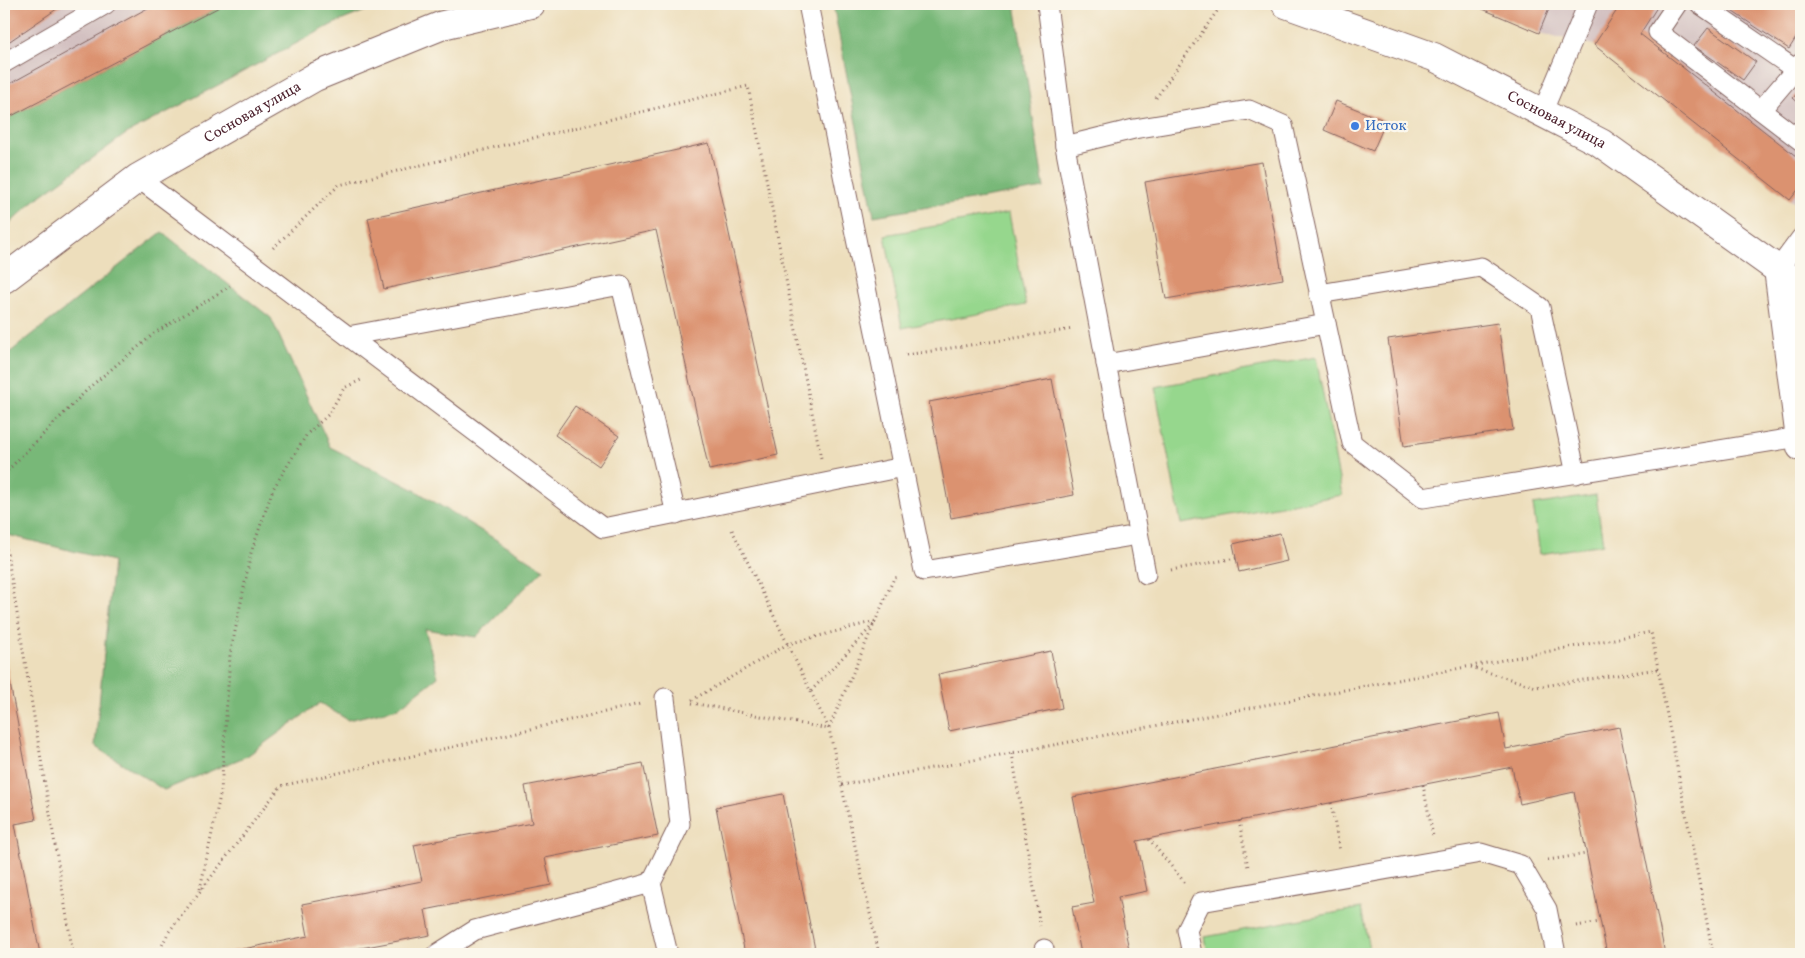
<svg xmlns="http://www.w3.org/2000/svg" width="1805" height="958" font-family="Vollkorn,serif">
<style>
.industrial{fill:#d2bfc0}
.green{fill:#96d78d;stroke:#707b5c}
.forest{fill:#78b878;stroke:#616c52}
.building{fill:#db9270}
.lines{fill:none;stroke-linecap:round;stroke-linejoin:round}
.lane-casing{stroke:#83625e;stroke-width:21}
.street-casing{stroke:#83625e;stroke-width:30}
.secondary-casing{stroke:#83625e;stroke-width:30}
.path{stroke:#83625e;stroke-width:3;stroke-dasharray:1 4;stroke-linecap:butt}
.lane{stroke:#fff;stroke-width:19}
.street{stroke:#fff;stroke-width:28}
.secondary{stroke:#fff;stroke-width:28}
.shop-dot{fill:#3f7fe0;stroke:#fbf7ec;stroke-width:2}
.labels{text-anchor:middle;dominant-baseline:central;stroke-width:4.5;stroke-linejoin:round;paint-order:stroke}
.street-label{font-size:15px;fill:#4a1f2b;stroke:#fbf7ec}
.shop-label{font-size:15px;fill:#366cbe;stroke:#fbf7ec;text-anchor:start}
</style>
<rect width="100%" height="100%" fill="#fbf7ec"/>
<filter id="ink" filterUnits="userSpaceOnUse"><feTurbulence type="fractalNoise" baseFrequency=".02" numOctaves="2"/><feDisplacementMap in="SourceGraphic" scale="10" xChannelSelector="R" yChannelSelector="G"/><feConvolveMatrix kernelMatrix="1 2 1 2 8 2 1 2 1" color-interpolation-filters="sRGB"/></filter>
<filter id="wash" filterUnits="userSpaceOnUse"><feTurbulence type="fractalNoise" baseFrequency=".0096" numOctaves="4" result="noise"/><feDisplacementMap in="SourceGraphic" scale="20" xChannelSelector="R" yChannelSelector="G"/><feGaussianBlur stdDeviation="1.12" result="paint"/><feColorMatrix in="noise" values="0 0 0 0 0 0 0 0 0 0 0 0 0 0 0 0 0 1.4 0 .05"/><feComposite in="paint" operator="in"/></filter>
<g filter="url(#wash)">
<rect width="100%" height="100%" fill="#eddebc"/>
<!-- industrial -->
<g class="industrial">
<polygon points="15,4 225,4 4,120 4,11"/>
<polygon points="1471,4 1801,4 1801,206 1790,200 1594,45 1539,33"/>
</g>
<!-- green -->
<g class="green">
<polygon points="1009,213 1026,305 902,328 885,235"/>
<polygon points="1316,357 1342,495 1181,524 1155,387"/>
<polygon points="1596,495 1603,544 1540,554 1533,505"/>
<polygon points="1361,908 1370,954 1208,954 1205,937"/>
</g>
<!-- forest -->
<g class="forest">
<polygon points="225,4 382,4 333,24 126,134 35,200 4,229 4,120"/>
<polygon points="833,4 1015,4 1044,188 874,216"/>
<polygon points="162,232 271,318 330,447 413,489 544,569 476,637 425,629 438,677 398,708 348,720 320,703 247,756 164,790 95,746 113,561 4,534 4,357"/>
</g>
<g id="blocks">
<!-- building -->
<g class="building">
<polygon points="15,4 64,4 4,45 4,11"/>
<polygon points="155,4 225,4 4,120 4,87"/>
<polygon points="1471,4 1551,4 1539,33"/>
<polygon points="1621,4 1659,4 1640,34 1801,160 1801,186 1790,200 1594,45"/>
<polygon points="1721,4 1801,4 1801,30 1789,49"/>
<polygon points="1708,28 1756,62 1743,80 1694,46"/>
<polygon points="1801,89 1801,105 1793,98"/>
<polygon points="1336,101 1386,121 1373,151 1324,130"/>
<polygon points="709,143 778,455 709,470 656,230 384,289 368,218"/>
<polygon points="1262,162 1283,279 1166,299 1145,182"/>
<polygon points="1498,323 1513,430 1404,446 1388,339"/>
<polygon points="1052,379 1074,495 951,518 929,402"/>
<polygon points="575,406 619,436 599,466 555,435"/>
<polygon points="1280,533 1287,561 1239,572 1233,544"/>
<polygon points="1051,651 1062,708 949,731 938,674"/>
<polygon points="5,657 36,820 15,824 40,954 4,954"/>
<polygon points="1499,713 1506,749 1619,727 1665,954 1607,954 1574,792 1520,804 1512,767 1137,841 1147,891 1118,897 1130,954 1081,954 1072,907 1094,903 1073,797"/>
<polygon points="643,763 658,836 545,858 551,885 425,910 430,935 329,954 218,954 308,936 302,904 422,881 414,845 532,823 525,786"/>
<polygon points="783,794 816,954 745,954 716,807"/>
</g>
</g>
</g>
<g filter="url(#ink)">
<use href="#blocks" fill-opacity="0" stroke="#83625e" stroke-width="1"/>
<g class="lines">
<!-- lane casing -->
<g class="lane-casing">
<g id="lane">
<polyline points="808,4 924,571 1138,535"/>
<polyline points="1047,4 1065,146 1146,574"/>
<polyline points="1677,4 1658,32 1801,141"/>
<polyline points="1700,4 1796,70"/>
<polyline points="4,63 106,4"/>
<polyline points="1761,110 1801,63"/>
<polyline points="1542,113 1588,4"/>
<polyline points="1065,146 1134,129 1249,110 1283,125 1352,443 1423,498 1799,437"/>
<polyline points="138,178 603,528 903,467"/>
<polyline points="1778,269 1801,238"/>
<polyline points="1319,294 1481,267 1540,307 1576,474"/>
<polyline points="348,336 621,285 676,514"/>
<polyline points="1106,364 1326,324"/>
<polyline points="651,883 668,954"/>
<polyline points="1044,949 1045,954"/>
<polyline points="437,954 475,930 651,883 680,824 665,698"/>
<polyline points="1192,954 1187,930 1201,902 1481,853 1521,865 1547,909 1556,954"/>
</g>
</g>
<!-- street casing -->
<g class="street-casing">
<polyline id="street" points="1778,269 1801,447"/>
</g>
<!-- secondary casing -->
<g class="secondary-casing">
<g id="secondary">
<path id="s1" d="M 1286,4 L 1434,57 L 1601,143 L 1801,286"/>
<path id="s2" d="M 4,279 L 138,178 L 315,77 L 443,25 L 531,4"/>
</g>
</g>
<!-- path -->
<g class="path">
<polyline points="1156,98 1222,4"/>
<polyline points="273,248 339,185 748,86 821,458"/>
<polyline points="906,355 1073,329"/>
<polyline points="4,474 91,386 155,333 230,286"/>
<polyline points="732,530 829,729 879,954"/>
<polyline points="4,534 73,954"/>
<polyline points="1171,570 1236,558"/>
<polyline points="1471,667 1536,687 1658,669"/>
<polyline points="811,691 874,624"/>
<polyline points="692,700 788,644 876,621"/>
<polyline points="692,703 829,729"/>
<polyline points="829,728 894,578 900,577"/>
<polyline points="1012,753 1040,926"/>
<polyline points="842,785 1651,632 1713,954"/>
<polyline points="1423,785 1433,836"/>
<polyline points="1331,803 1340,852"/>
<polyline points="1239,821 1248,867"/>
<polyline points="1149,839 1185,883"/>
<polyline points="1548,860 1586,854"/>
<polyline points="200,889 221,791 230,656 251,553 273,489 307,434 328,415 344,388 363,379"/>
<polyline points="1576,926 1600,922"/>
<polyline points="158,954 168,933 281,786 640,704"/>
</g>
<!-- lane -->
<use href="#lane" class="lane"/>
<!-- street -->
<use href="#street" class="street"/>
<!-- secondary -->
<use href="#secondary" class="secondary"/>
</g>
</g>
<!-- markers -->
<circle class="shop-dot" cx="1355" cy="126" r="5"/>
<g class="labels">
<!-- street labels -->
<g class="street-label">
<text stroke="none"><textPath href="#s2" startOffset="300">Сосновая улица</textPath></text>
<text stroke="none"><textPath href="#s1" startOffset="295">Сосновая улица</textPath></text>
</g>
<!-- shop labels -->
<g class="shop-label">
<text x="1365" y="126">Исток</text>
</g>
</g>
<!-- margin -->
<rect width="1805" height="958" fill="none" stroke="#fbf7ec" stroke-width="20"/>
</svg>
